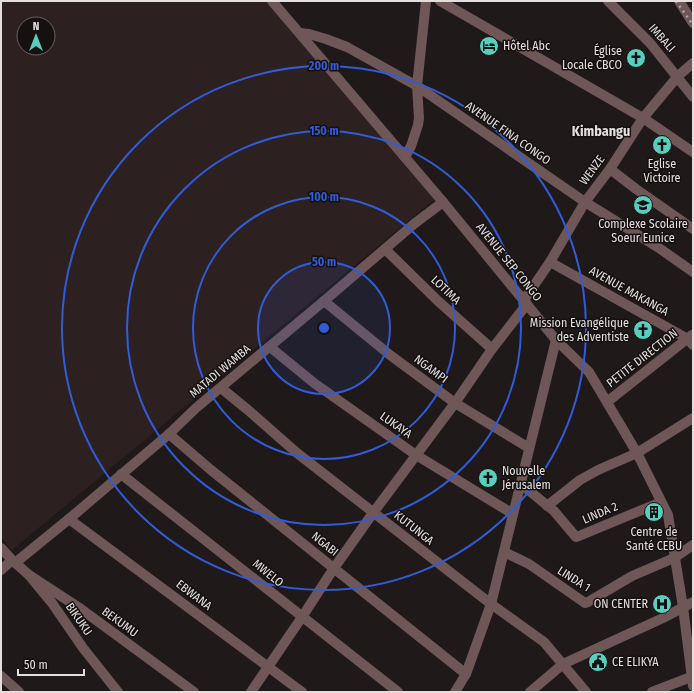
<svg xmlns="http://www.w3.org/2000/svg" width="694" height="693" font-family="'Fira Sans Condensed',sans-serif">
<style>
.built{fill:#2d2021;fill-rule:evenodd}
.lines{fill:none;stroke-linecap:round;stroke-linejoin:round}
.street{stroke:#6f5657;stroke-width:10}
.rail{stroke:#aaa5a5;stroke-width:2.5;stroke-dasharray:2 4;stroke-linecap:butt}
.ring{fill:none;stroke:#315cd9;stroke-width:2}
.labels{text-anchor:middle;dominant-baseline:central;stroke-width:3;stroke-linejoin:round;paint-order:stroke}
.street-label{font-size:12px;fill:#e3dfdf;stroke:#161010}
.poi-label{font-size:12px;fill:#e3dfdf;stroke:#161010;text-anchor:start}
.quarter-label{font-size:14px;font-weight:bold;fill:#e3dfdf;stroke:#161010}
.centre{fill:#315cd9;stroke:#161010;stroke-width:2}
.ring-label{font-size:12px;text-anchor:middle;font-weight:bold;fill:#315cd9;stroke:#161010;stroke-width:3;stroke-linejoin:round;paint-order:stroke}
</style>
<rect width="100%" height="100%" fill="#1f1919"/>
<!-- built -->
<path class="built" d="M 1,1 L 271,1 L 436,198 L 12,550 L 1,537 ZM 24,24 L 48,24 L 48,48 L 24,48 Z"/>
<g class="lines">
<!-- street -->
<g class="street">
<polyline points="272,1 443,202 556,340 589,372 637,453 668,515 683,607 693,686"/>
<polyline points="440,1 643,118 693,152"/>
<polyline points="608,1 650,43 693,97"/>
<polyline points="679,1 693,23"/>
<polyline points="300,33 309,34 326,39 347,47 417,86 585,202 659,248 693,272"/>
<polyline points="405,157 411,146 418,125 419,118 417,86 426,1"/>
<polyline points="610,169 636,189 693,229"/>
<polyline points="385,249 438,301 492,349"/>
<polyline points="550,262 688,339 693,345"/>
<polyline points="524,300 550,262 585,202 610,169 643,118 678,76 693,63"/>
<polyline points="324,301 390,355 455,403 529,448"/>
<polyline points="270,347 314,383 416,455 513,514"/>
<polyline points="221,388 248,410 297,453 491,604 544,642 586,692"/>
<polyline points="607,402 692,335"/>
<polyline points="169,434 211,470 466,674"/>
<polyline points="121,474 398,692"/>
<polyline points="521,484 554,511 576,537 579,536 661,502"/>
<polyline points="547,506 580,480 598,470 637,453 693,418"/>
<polyline points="69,519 302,692"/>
<polyline points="1,548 12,560 29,575 52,603 83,648 118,692"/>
<polyline points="504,552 529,564 585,603 588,602 632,576 674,558 693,545"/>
<polyline points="15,563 69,519 169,434 196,408 324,301 414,224 443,202"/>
<polyline points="1,570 12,560"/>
<polyline points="29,575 81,609 194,692"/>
<polyline points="1,676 19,692"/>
<polyline points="251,692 302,617 334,568 373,513 455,403 492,349 527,304"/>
<polyline points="455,692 466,674 491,604 556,340"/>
<polyline points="530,692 563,664 663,618 693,602"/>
<polyline points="652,692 691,677"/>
</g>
<!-- rail -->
<polyline class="rail" points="676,1 693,25"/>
</g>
<!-- distance rings -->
<circle cx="324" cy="328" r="66" fill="#315cd9" fill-opacity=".12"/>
<g class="ring">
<circle cx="324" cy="328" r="66"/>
<circle cx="324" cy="328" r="131"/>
<circle cx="324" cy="328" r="197"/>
<circle cx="324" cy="328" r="262"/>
</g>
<!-- icons -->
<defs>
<g id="hotel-disc" transform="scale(1)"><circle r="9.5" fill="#58cebf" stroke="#161010"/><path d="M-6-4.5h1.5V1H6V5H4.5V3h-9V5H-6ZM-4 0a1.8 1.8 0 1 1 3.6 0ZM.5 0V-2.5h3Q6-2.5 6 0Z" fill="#111"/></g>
<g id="church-disc" transform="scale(1)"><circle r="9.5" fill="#58cebf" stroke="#161010"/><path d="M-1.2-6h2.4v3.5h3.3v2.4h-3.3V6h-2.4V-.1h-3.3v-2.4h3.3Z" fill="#111"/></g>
<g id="school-disc" transform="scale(1)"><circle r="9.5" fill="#58cebf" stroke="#161010"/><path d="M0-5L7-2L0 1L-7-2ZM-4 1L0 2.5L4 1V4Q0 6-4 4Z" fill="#111"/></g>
<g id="building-disc" transform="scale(1)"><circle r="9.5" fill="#58cebf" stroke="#161010"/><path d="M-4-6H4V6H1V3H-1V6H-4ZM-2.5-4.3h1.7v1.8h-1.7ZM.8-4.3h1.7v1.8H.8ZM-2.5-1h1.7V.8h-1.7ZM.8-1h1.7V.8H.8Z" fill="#111"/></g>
<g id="hospital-disc" transform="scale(1)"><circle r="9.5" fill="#58cebf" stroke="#161010"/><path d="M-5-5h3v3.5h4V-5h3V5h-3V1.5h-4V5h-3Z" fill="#111"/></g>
<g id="civic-disc" transform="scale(1)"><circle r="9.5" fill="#58cebf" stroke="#161010"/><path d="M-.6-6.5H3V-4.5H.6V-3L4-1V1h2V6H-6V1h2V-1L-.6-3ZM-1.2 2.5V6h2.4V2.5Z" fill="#111"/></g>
</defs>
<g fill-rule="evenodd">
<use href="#hotel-disc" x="489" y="46"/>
<use href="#church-disc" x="636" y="58"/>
<use href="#church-disc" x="662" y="145"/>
<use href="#school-disc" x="643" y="205"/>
<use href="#church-disc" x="643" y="330"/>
<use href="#church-disc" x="488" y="478"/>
<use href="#building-disc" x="654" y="512"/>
<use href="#hospital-disc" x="662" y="604"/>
<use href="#civic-disc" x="598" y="662"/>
</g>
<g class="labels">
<!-- street labels -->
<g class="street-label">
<text transform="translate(662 38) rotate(48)">IMBALI</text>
<text transform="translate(508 133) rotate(35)">AVENUE FINA CONGO</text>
<text transform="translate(592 170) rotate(-54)">WENZE</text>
<text transform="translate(509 262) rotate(51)">AVENUE SEP CONGO</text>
<text transform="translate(446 290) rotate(43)">LOTIMA</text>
<text transform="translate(629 291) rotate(29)">AVENUE MAKANGA</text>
<text transform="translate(642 358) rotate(-38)">PETITE DIRECTION</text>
<text transform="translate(431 369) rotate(37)">NGAMPI</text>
<text transform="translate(220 371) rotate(-40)">MATADI WAMBA</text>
<text transform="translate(396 425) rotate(35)">LUKAYA</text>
<text transform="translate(600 513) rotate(-23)">LINDA 2</text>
<text transform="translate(414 528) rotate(38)">KUTUNGA</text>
<text transform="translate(325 544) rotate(39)">NGABI</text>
<text transform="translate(268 573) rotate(39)">MWELO</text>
<text transform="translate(574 579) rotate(32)">LINDA 1</text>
<text transform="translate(194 595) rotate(37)">EBWANA</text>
<text transform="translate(79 619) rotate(55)">BIKUKU</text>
<text transform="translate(120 622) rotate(36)">BEKUMU</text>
</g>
<!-- poi labels -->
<g class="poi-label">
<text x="503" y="46">Hôtel Abc</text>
<text x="622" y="51" text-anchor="end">Église<tspan x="622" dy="14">Locale CBCO</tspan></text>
<text x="662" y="164" text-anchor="middle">Eglise<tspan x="662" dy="14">Victoire</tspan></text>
<text x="643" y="224" text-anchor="middle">Complexe Scolaire<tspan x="643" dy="14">Soeur Eunice</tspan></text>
<text x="629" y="323" text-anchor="end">Mission Evangélique<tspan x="629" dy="14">des Adventiste</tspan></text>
<text x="502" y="471">Nouvelle<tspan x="502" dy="14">Jérusalem</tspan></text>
<text x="654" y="532" text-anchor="middle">Centre de<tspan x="654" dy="14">Santé CEBU</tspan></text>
<text x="648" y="604" text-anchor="end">ON CENTER</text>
<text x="612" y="662">CE ELIKYA</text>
</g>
<!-- quarter labels -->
<g class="quarter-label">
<text x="601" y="131">Kimbangu</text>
</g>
</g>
<circle cx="324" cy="328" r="6" class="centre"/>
<g class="ring-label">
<text x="324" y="70">200 m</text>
<text x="324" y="135">150 m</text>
<text x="324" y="201">100 m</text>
<text x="324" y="266">50 m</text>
</g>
<!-- border -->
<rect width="694" height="693" fill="none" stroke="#e3dfdf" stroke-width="4"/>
<!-- north arrow -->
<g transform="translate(36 36)"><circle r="19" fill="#161010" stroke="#686363"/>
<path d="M0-3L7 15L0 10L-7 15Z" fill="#58cebf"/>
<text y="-6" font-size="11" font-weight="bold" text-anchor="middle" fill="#e3dfdf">N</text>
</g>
<!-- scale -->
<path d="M18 669v6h66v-6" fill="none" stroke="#e3dfdf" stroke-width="2"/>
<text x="24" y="669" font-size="12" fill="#e3dfdf" stroke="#161010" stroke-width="3" paint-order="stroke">50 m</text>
</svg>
